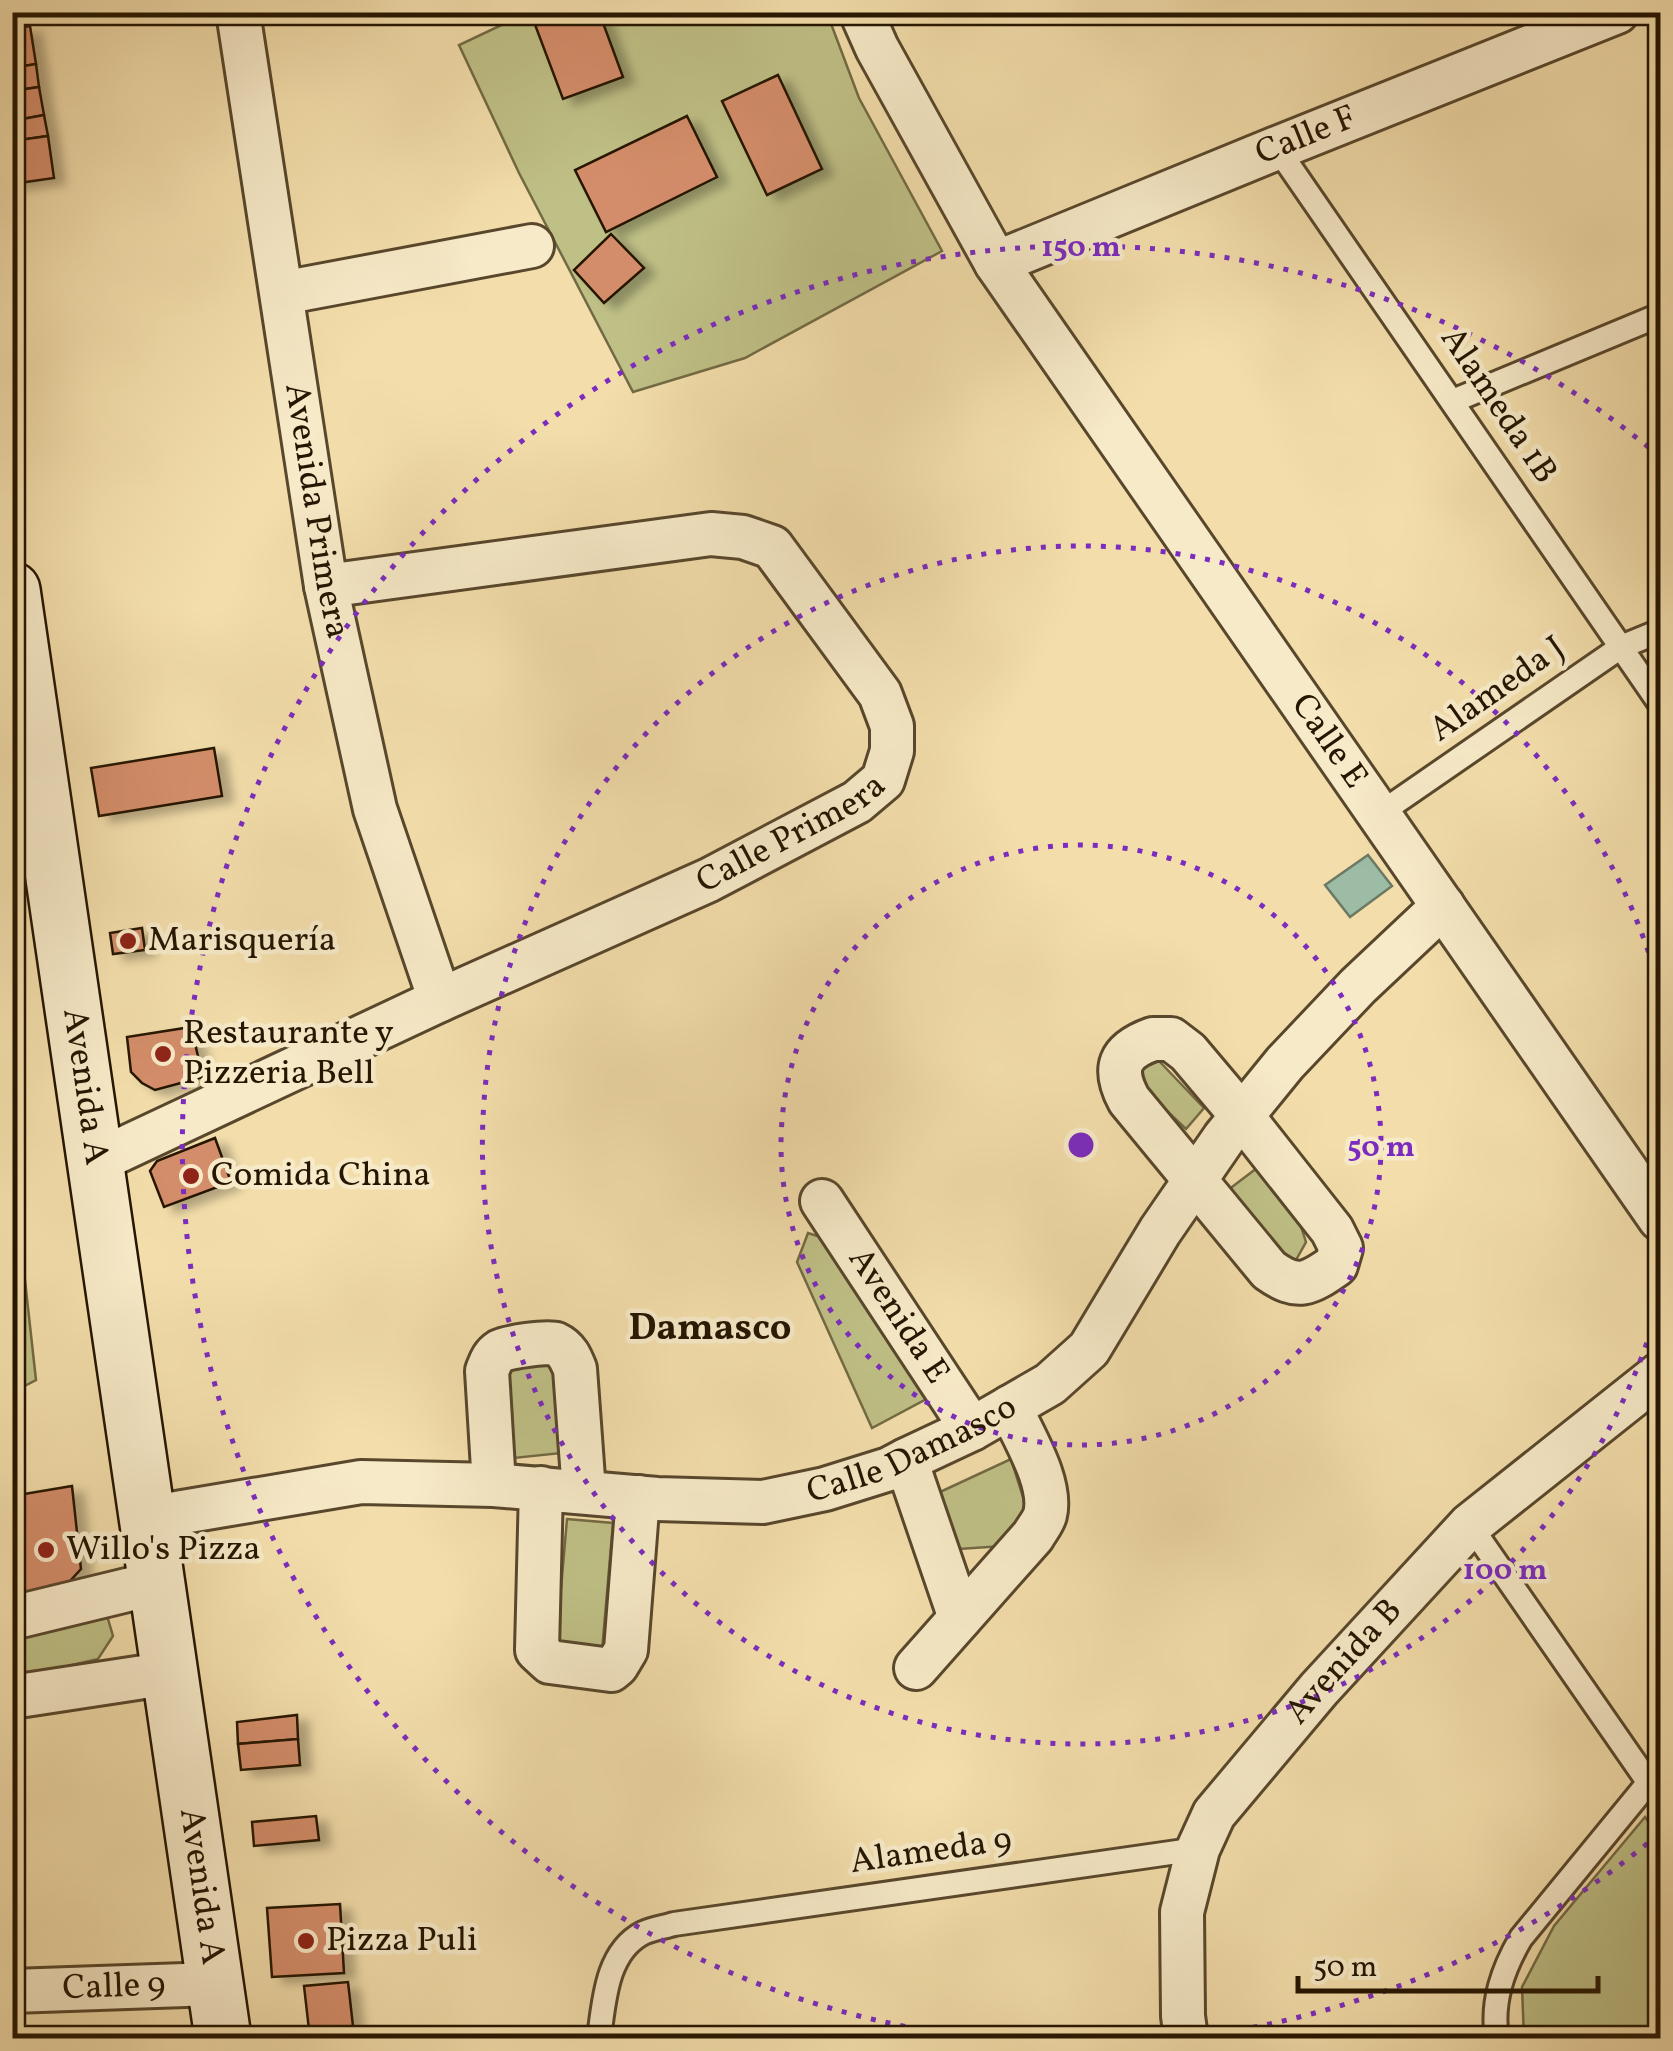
<svg xmlns="http://www.w3.org/2000/svg" width="1673" height="2051" font-family="Vollkorn,serif">
<style>
.green{fill:#bfc086;stroke:#726a44;stroke-width:2.5}
.water{fill:#9cbca6;stroke:#6c7964;stroke-width:2.5}
.building{fill:#d48d6b;stroke:#251501;stroke-width:2.5;filter:url(#shadow)}
.lines{fill:none;stroke-linecap:round;stroke-linejoin:round}
.lane-casing{stroke:#58472c;stroke-width:28}
.street-casing{stroke:#58472c;stroke-width:48}
.secondary-casing{stroke:#251501;stroke-width:60}
.lane{stroke:#f7eac8;stroke-width:22}
.street{stroke:#f7eac8;stroke-width:42}
.secondary{stroke:#f7eac8;stroke-width:55}
.ring{fill:none;stroke:#7b2cbf;stroke-width:5;stroke-dasharray:5 10}
.poi-dot{fill:#8f2418;stroke:#f7eac8;stroke-width:4}
.labels{text-anchor:middle;dominant-baseline:central;stroke-width:9;stroke-linejoin:round;paint-order:stroke}
.street-label{font-size:35px;fill:#251501;stroke:#f7eac8}
.poi-label{font-size:35px;fill:#251501;stroke:#f7eac8;text-anchor:start}
.neighbourhood-label{font-size:38px;font-weight:bold;fill:#251501;stroke:#f7eac8}
.centre{fill:#7b2cbf;stroke:#f7eac8;stroke-width:5}
.ring-label{font-size:30px;text-anchor:middle;font-weight:bold;fill:#7b2cbf;stroke:#f7eac8;stroke-width:9;stroke-linejoin:round;paint-order:stroke}
</style>
<defs>
<filter id="shadow"><feDropShadow dx="11" dy="6" stdDeviation="5" flood-color="#0004"/></filter>
</defs>
<rect width="100%" height="100%" fill="#f3deab"/>
<filter id="stains"><feTurbulence type="fractalNoise" baseFrequency=".002" numOctaves="4"/><feColorMatrix values="0 0 0 0 .2 0 0 0 0 .09 0 0 0 0 .02 0 0 0 .5 -.17"/></filter>
<radialGradient id="worn" r=".72"><stop offset=".6" stop-color="#630" stop-opacity="0"/><stop offset="1" stop-color="#630" stop-opacity=".3"/></radialGradient>
<!-- green -->
<g class="green">
<polygon points="527,13 827,13 859,98 942,251 745,358 633,392 519,173 459,45"/>
<polygon points="1159,1061 1204,1108 1186,1129 1135,1081 1138,1068"/>
<polygon points="1257,1168 1300,1223 1306,1242 1296,1260 1283,1259 1228,1190"/>
<polygon points="808,1233 836,1242 932,1396 872,1428 797,1262"/>
<polygon points="20,1235 36,1380 13,1392 12,1238"/>
<polygon points="553,1363 562,1453 514,1458 505,1368"/>
<polygon points="1011,1459 1027,1510 1003,1546 959,1549 940,1492"/>
<polygon points="567,1519 613,1523 602,1651 556,1647"/>
<polygon points="101,1606 108,1619 113,1636 98,1659 13,1679 12,1626"/>
<polygon points="1645,1817 1660,1838 1660,2038 1524,2038 1522,1987 1554,1926"/>
</g>
<!-- water -->
<polygon class="water" points="1368,855 1392,886 1350,917 1325,885"/>
<!-- building -->
<g class="building">
<polygon points="559,12 599,12 623,77 563,99 534,22"/>
<polygon points="30,26 36,64 12,68 12,29"/>
<polygon points="36,64 39,87 12,91 12,68"/>
<polygon points="778,75 822,169 767,195 722,101"/>
<polygon points="39,87 44,115 12,121 12,91"/>
<polygon points="44,115 48,136 12,141 12,121"/>
<polygon points="687,116 717,177 606,232 575,170"/>
<polygon points="48,136 54,178 12,184 12,141"/>
<polygon points="611,234 644,268 604,303 574,270"/>
<polygon points="214,748 222,796 99,816 91,768"/>
<polygon points="142,928 145,950 113,954 110,933"/>
<polygon points="191,1027 203,1077 155,1090 142,1083 131,1072 127,1037"/>
<polygon points="215,1138 231,1182 164,1207 150,1171 157,1161"/>
<polygon points="72,1486 81,1569 69,1582 12,1599 12,1496"/>
<polygon points="297,1715 298,1739 238,1744 237,1722"/>
<polygon points="298,1739 300,1765 241,1770 238,1744"/>
<polygon points="316,1816 319,1840 254,1846 252,1822"/>
<polygon points="340,1904 344,1973 272,1977 267,1908"/>
<polygon points="348,1982 353,2026 309,2030 304,1986"/>
</g>
<g class="lines">
<!-- lane casing -->
<g class="lane-casing">
<g id="lane">
<polyline points="1277,148 1660,704"/>
<polyline points="1453,401 1660,315"/>
<polyline points="1379,814 1621,647 1660,631"/>
<polyline points="1470,1525 1660,1799"/>
<path d="M 599,2038 C 604,2002 606,1952 643,1933 C 652,1929 664,1927 674,1924 L 1198,1849"/>
<path d="M 1497,2038 C 1491,2002 1503,1969 1521,1938 L 1649,1782"/>
</g>
</g>
<!-- street casing -->
<g class="street-casing">
<g id="street">
<path id="s1" d="M 238,12 L 326,586 L 375,809 L 440,1000"/>
<path id="s2" d="M 861,12 L 877,48 L 996,263 L 1660,1219"/>
<path id="s3" d="M 996,263 L 1277,148 L 1617,12"/>
<polyline points="282,293 532,246"/>
<path d="M 1153,1039 L 1171,1039 L 1188,1052 L 1242,1116 L 1332,1230 L 1341,1248 L 1336,1265 C 1309,1284 1298,1291 1269,1270 L 1129,1100 C 1112,1068 1119,1051 1153,1039 Z"/>
<path id="s4" d="M 95,1162 L 440,1000 L 709,880 L 857,802 L 883,780 L 892,751 L 892,726 L 880,694 L 772,547 L 743,537 L 711,534 L 326,586"/>
<path id="s5" d="M 822,1201 L 972,1429"/>
<polyline points="906,1460 960,1618"/>
<path d="M 494,1485 L 487,1371 C 490,1364 492,1356 500,1351 C 508,1347 547,1341 556,1344 C 567,1349 571,1359 575,1369 L 584,1492"/>
<polyline points="541,1488 537,1650 550,1662 611,1670 617,1665 626,1650 638,1497"/>
<path id="s6" d="M 147,1518 L 361,1482 L 494,1485 L 657,1499 L 763,1502 L 825,1489 L 889,1469 L 906,1460 L 972,1429 L 1050,1384 L 1089,1349 L 1160,1231 L 1224,1138 L 1285,1063 L 1358,986 L 1443,906"/>
<polyline points="12,1618 156,1583"/>
<path d="M 916,1668 L 1033,1536 C 1037,1529 1043,1522 1045,1515 C 1053,1483 1023,1436 1010,1407"/>
<polyline points="12,1697 170,1673"/>
<path id="s7" d="M 12,1991 L 214,1984"/>
<path id="s8" d="M 1186,2038 L 1183,2016 L 1182,1912 L 1198,1849 L 1214,1814 L 1319,1689 L 1470,1525 L 1660,1374"/>
</g>
</g>
<!-- secondary casing -->
<g class="secondary-casing">
<g id="secondary">
<path id="s9" d="M 12,590 L 223,2038"/>
</g>
</g>
<!-- lane -->
<use href="#lane" class="lane"/>
<!-- street -->
<use href="#street" class="street"/>
<!-- secondary -->
<use href="#secondary" class="secondary"/>
</g>
<!-- distance rings -->
<g class="ring">
<circle cx="1081" cy="1145" r="300"/>
<path d="M1660 1300A599 599 0 1 1 1660 990"/>
<path d="M1659 1834A899 899 0 0 1 1183 2038M979 2038A899 899 0 1 1 1659 456"/>
</g>
<!-- markers -->
<g class="poi-dot">
<circle cx="128" cy="941" r="10"/>
<circle cx="163" cy="1054" r="10"/>
<circle cx="191" cy="1176" r="10"/>
<circle cx="46" cy="1550" r="10"/>
<circle cx="306" cy="1941" r="10"/>
</g>
<g class="labels">
<!-- street labels -->
<g class="street-label">
<text stroke="none"><textPath href="#s3" startOffset="335">Calle F</textPath></text>
<text transform="translate(1498 406) rotate(56)">Alameda 1B</text>
<text stroke="none"><textPath href="#s1" startOffset="505">Avenida Primera</textPath></text>
<text transform="translate(1498 690) rotate(-35)">Alameda J</text>
<text stroke="none"><textPath href="#s2" startOffset="868">Calle E</textPath></text>
<text stroke="none"><textPath href="#s4" startOffset="770">Calle Primera</textPath></text>
<text stroke="none"><textPath href="#s9" startOffset="502">Avenida A</textPath></text>
<text stroke="none"><textPath href="#s5" startOffset="138">Avenida E</textPath></text>
<text stroke="none"><textPath href="#s6" startOffset="778">Calle Damasco</textPath></text>
<text stroke="none"><textPath href="#s8" startOffset="430">Avenida B</textPath></text>
<text transform="translate(931 1852) rotate(-8)">Alameda 9</text>
<text stroke="none"><textPath href="#s9" startOffset="1310">Avenida A</textPath></text>
<text stroke="none"><textPath href="#s7" startOffset="102">Calle 9</textPath></text>
</g>
<!-- poi labels -->
<g class="poi-label">
<text x="148" y="941">Marisquería</text>
<text x="183" y="1034">Restaurante y<tspan x="183" dy="40">Pizzeria Bell</tspan></text>
<text x="211" y="1176">Comida China</text>
<text x="66" y="1550">Willo's Pizza</text>
<text x="326" y="1941">Pizza Puli</text>
</g>
<!-- neighbourhood labels -->
<g class="neighbourhood-label">
<text x="710" y="1329">Damasco</text>
</g>
</g>
<circle cx="1081" cy="1145" r="15" class="centre"/>
<g class="ring-label">
<text x="1081" y="256">150 m</text>
<text x="1381" y="1156">50 m</text>
<text x="1505" y="1579">100 m</text>
</g>
<!-- margin -->
<rect width="1673" height="2051" fill="none" stroke="#f3deab" stroke-width="50"/>
<rect x="15" y="15" width="1643" height="2021" fill="none" stroke="#251501" stroke-width="5"/>
<rect x="25" y="25" width="1623" height="2001" fill="none" stroke="#251501" stroke-width="2.5"/>
<!-- scale -->
<path d="M1298 1976v15h300v-15" fill="none" stroke="#251501" stroke-width="5"/>
<text x="1313" y="1976" font-size="30" fill="#251501" stroke="#f7eac8" stroke-width="8" paint-order="stroke">50 m</text>
<rect width="100%" height="100%" filter="url(#stains)"/>
<rect width="100%" height="100%" fill="url(#worn)"/>
</svg>
